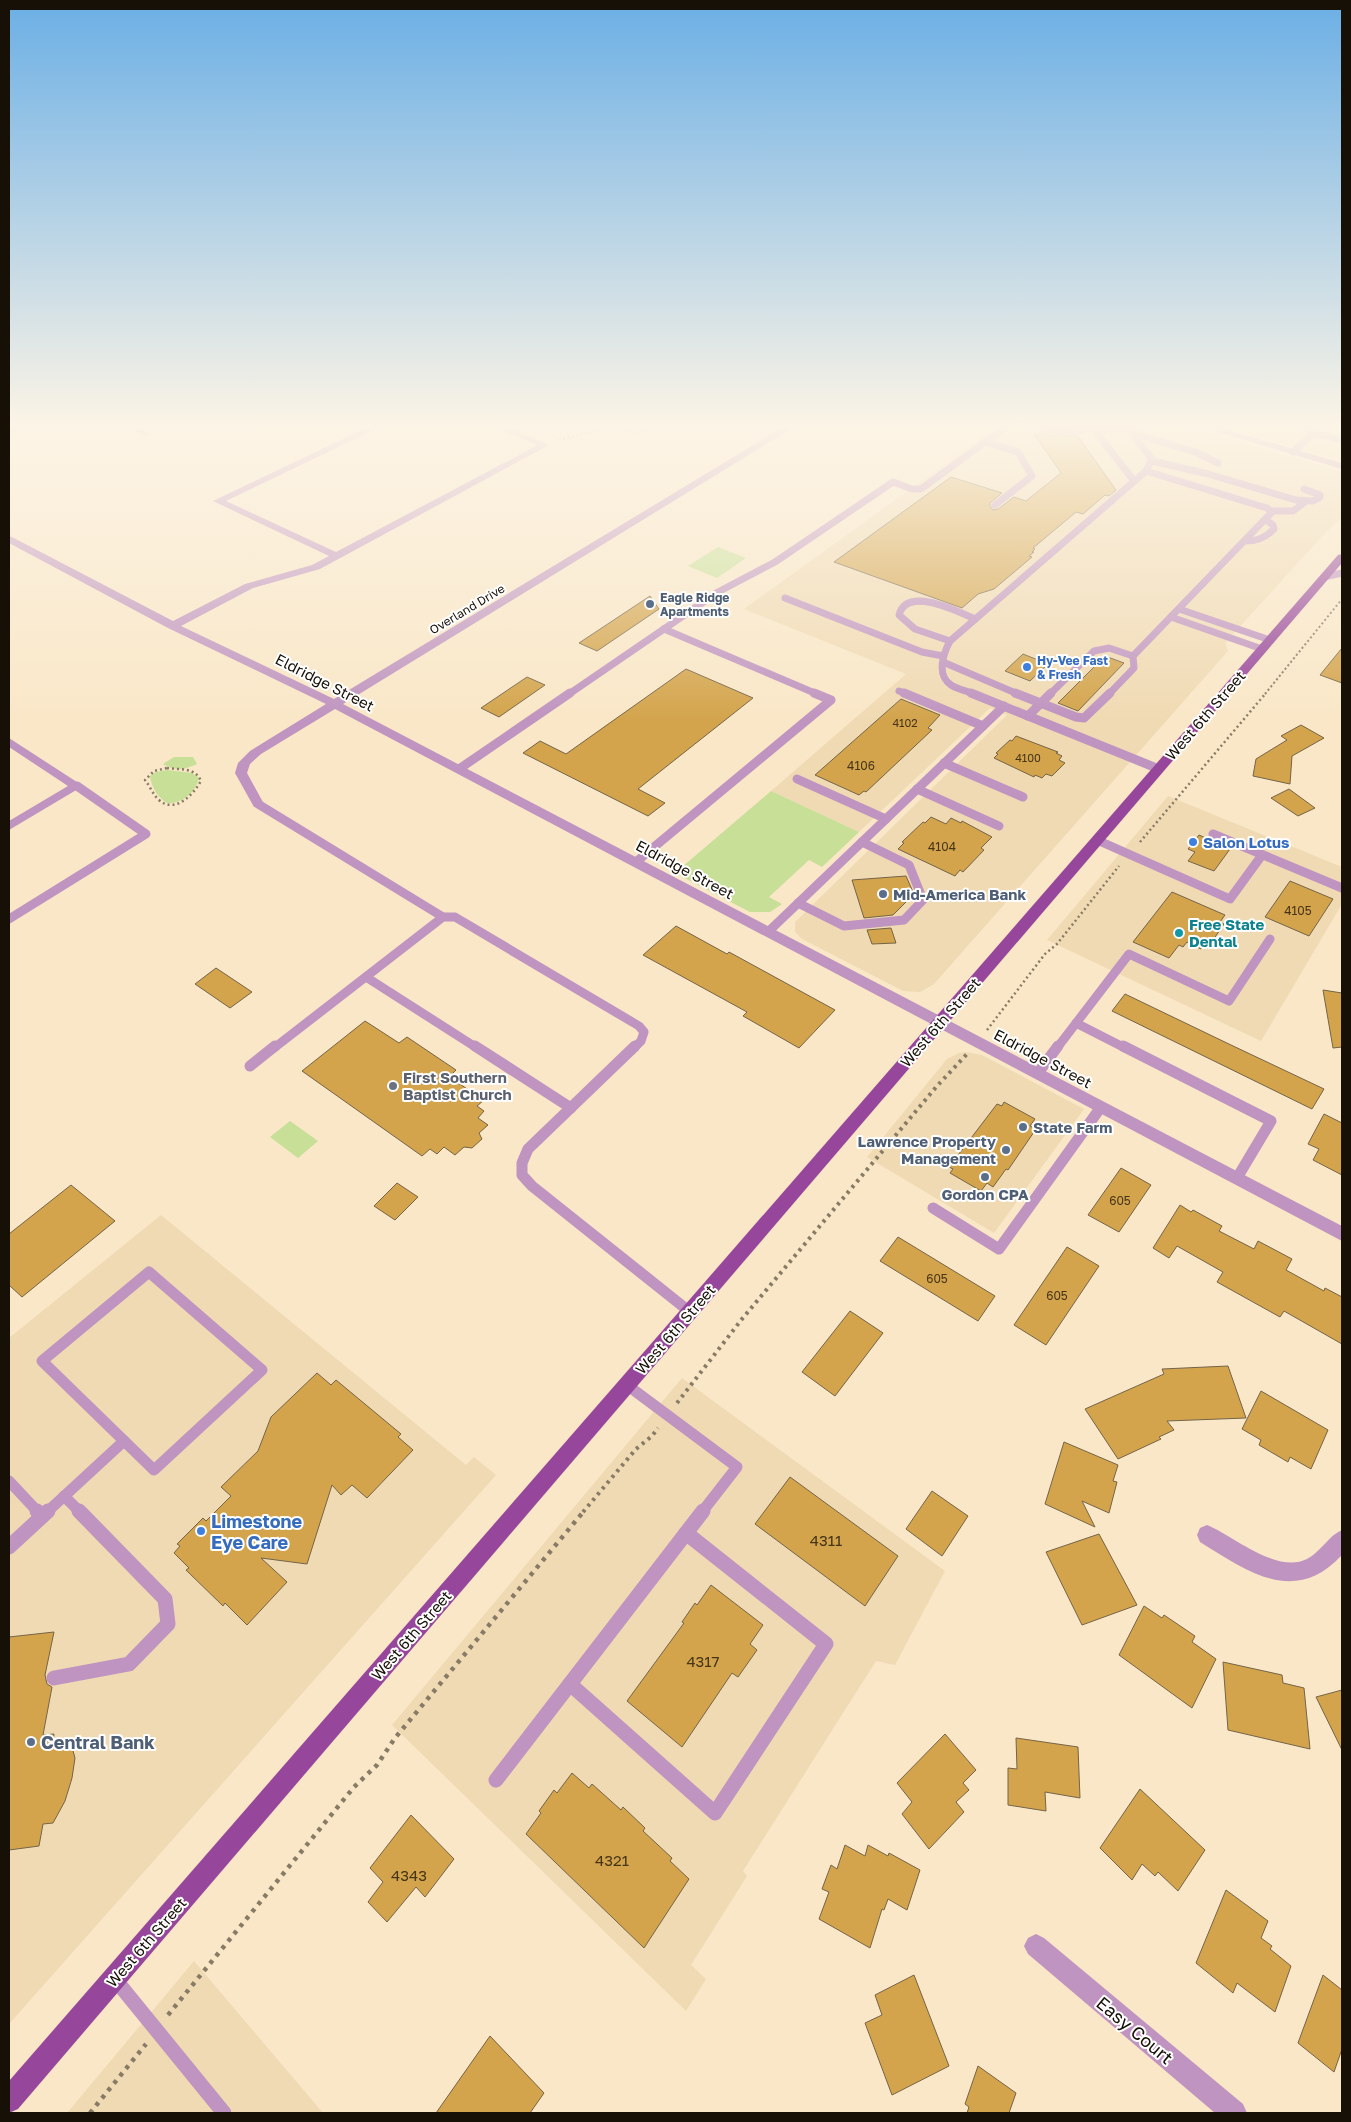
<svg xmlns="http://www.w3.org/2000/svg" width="1351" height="2122" font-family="'Golos Text',sans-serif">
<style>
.built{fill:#f0dab3}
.green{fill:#c8df97}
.building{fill:#d3a44c;stroke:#746448}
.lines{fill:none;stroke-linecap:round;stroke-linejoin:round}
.path-far3{stroke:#887b66;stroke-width:2;stroke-dasharray:2 2.5;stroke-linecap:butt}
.path-far2{stroke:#887b66;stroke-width:2.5;stroke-dasharray:2 3;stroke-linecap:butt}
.path-far1{stroke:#887b66;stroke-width:4;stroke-dasharray:3 4.5;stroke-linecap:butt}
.path{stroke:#887b66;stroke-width:4.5;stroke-dasharray:4 5.5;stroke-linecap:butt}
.service-far3{stroke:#bf94c0;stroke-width:7}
.service-far2{stroke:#bf94c0;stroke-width:9}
.service-far1{stroke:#bf94c0;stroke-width:11}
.service{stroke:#bf94c0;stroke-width:15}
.minor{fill:#bf94c0;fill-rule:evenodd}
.tertiary{fill:#bf94c0;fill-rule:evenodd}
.primary{fill:#97479b;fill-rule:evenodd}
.service-dot{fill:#5c6f8a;stroke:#fff;stroke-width:2}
.shop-dot{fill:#3f7fe0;stroke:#fff;stroke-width:2}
.culture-dot{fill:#0f9aa8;stroke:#fff;stroke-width:2}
.worship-dot{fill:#6b7280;stroke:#fff;stroke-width:2}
.labels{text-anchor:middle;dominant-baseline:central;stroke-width:4;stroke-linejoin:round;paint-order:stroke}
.far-number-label{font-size:11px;fill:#463518}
.far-service-label{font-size:12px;font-weight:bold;fill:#4e5e75;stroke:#fff;text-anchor:start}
.far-street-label{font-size:12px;fill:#171006;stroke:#fff}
.far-shop-label{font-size:12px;font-weight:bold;fill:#366cbe;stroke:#fff;text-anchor:start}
.number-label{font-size:12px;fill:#463518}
.street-label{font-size:15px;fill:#171006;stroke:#fff}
.shop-label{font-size:15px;font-weight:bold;fill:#366cbe;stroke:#fff;text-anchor:start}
.service-label{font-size:15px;font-weight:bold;fill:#4e5e75;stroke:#fff;text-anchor:start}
.culture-label{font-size:15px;font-weight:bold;fill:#0d838f;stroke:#fff;text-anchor:start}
.worship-label{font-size:15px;font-weight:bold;fill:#5b616d;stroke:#fff;text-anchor:start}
.near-number-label{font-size:15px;fill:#463518}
.near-shop-label{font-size:18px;font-weight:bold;fill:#366cbe;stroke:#fff;text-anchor:start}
.near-service-label{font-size:18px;font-weight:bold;fill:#4e5e75;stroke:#fff;text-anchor:start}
.near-street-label{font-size:18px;fill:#171006;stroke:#fff}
</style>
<rect width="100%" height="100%" fill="#f9e7c7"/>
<!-- built -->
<g class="built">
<polygon points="1001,424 1176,424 1342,472 1342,517 1324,534 1225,643 1228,651 934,984 920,992 903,991 802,939 795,932 795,922 1007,715 990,708 859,832 771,791 906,674 744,609"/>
<polygon points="1213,424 1317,424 1342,431 1342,461"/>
<polygon points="1168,796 1342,867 1342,904 1261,1041 1047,940"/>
<polygon points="966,1052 982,1055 1084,1109 994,1233 867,1157 947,1059 959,1053"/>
<polygon points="161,1215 466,1465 474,1457 496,1475 9,2024 9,1338"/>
<polygon points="682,1378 945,1571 895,1665 876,1661 743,1871 747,1876 691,1965 706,1979 686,2011 392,1725"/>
<polygon points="194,1961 323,2113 67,2113"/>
</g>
<!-- green -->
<g class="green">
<polygon points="718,547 746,558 717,578 688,566"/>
<path d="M 174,757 L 193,757 L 197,764 C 185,770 174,771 163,764 Z"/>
<path d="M 167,770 L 192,773 L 199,778 C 196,792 182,804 167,803 C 158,798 151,786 150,776 L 156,772 Z"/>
<polygon points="771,791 859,832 822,867 809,860 769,897 782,904 770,912 750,912 675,873"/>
<polygon points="290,1121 318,1141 298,1158 270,1137"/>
</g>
<!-- building -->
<g class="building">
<polygon points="1040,433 1054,436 1077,435 1116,490 1109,496 1105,495 1083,514 1076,512 1033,548 1035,549 1032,552 1034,552 1029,556 1032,557 994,589 978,594 962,608 834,562 951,477 1002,493 990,503 990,506 993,510 998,509 1014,497 1026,501 1061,473 1034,434"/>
<polygon points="650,596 659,609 597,651 579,643"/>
<polygon points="1342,648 1342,683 1320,675"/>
<polygon points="1023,654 1048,664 1030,681 1005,671"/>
<polygon points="1105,656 1124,663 1078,711 1058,703"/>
<polygon points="686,669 753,698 638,789 665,803 648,816 523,753 540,741 566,754"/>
<polygon points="527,677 545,685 499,717 481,708"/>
<polygon points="901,699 940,715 928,728 932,730 866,792 864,791 859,795 815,775"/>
<polygon points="1301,725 1324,738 1292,756 1290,784 1253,776 1256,759 1287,740 1281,736"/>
<polygon points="1016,736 1058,752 1056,753 1062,756 1059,760 1065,763 1052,776 1046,774 1042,778 1035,775 1034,777 994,758 998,754 996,753 1010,740 1012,741"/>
<polygon points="1289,789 1315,808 1298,816 1271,798"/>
<polygon points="931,817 946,824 951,818 961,823 962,821 992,837 981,848 984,850 963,872 960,870 955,876 898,849 904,843 902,842 923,822 925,823"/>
<polygon points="1199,835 1230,849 1214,871 1188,861 1195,852 1188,849"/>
<polygon points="906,876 914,894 893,915 864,918 852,880"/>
<polygon points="1290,881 1333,899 1309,936 1265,917"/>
<polygon points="1172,892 1225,915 1220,922 1224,924 1211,943 1206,941 1201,949 1187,942 1183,947 1179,945 1169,958 1133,942"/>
<polygon points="676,926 727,954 729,952 835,1010 799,1048 743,1016 747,1012 643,955"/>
<polygon points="891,928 896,943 872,944 867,930"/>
<polygon points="216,968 252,992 230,1008 195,984"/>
<polygon points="1323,990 1342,993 1342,1047 1333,1048"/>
<polygon points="1125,994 1231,1045 1324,1089 1312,1109 1112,1011"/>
<polygon points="365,1021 399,1043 407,1037 456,1070 449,1077 484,1100 477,1106 484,1111 478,1118 488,1125 479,1133 482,1139 472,1148 464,1147 455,1155 444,1147 437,1154 430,1149 422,1156 302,1071"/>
<polygon points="1004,1102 1035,1119 1030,1126 1036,1129 1008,1170 1006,1169 993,1187 987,1183 981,1191 950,1173 953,1169 949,1167 997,1104 1002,1106"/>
<polygon points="1324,1114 1342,1123 1342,1175 1313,1160 1319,1149 1308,1144"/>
<polygon points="1121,1168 1151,1185 1119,1232 1088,1215"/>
<polygon points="397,1183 418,1197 395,1220 374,1206"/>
<polygon points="71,1185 115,1221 22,1297 9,1285 9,1234"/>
<polygon points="1180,1205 1191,1212 1193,1210 1222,1226 1219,1231 1254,1249 1258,1241 1292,1259 1286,1270 1324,1291 1325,1288 1342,1297 1342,1344 1284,1311 1280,1317 1217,1282 1223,1272 1177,1246 1169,1258 1153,1248"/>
<polygon points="898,1237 995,1296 978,1321 880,1261"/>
<polygon points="1067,1247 1099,1266 1046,1345 1014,1325"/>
<polygon points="850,1311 883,1333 835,1396 802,1372"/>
<polygon points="1228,1366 1246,1418 1167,1421 1174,1430 1159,1437 1161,1439 1118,1459 1085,1409 1164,1374 1162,1369"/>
<polygon points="317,1373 331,1385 336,1380 401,1434 398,1437 413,1450 367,1498 352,1485 341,1495 332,1485 307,1564 261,1558 287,1582 247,1625 225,1603 223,1606 186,1570 189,1568 174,1553 180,1546 177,1544 203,1518 206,1521 231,1496 221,1487 258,1451 271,1417"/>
<polygon points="1261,1391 1328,1430 1311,1469 1290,1457 1288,1462 1259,1445 1261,1440 1242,1429"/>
<polygon points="1064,1442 1118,1465 1113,1481 1117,1482 1109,1513 1082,1501 1095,1527 1045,1504"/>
<polygon points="790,1477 898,1556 865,1606 755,1524"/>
<polygon points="932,1491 968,1516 942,1556 906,1529"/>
<polygon points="1099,1534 1137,1605 1082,1625 1046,1552"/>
<polygon points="711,1585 763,1625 750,1644 757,1650 738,1677 732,1673 682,1747 627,1701 684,1623 682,1622 695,1603 697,1605"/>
<polygon points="1144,1606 1162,1618 1164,1615 1195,1636 1192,1642 1216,1659 1192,1708 1119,1655"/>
<polygon points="54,1632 45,1675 47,1684 52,1687 43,1735 54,1734 53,1743 70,1740 75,1758 72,1778 65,1801 53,1823 43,1824 39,1846 9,1850 9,1637"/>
<polygon points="1223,1662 1282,1675 1283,1683 1304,1688 1310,1749 1228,1730"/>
<polygon points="1342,1690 1342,1750 1316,1697"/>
<polygon points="945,1734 976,1770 963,1783 969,1790 956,1802 964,1812 929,1849 902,1814 912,1802 897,1783"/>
<polygon points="1016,1738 1078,1747 1080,1798 1045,1792 1046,1811 1008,1805 1008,1768 1017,1769"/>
<polygon points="572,1773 589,1788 592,1784 621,1810 623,1807 645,1828 643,1831 672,1858 670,1861 689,1879 644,1948 526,1834 541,1813 539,1811 554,1790 557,1793"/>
<polygon points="1140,1789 1205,1850 1178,1891 1158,1872 1155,1876 1142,1864 1132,1880 1100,1848"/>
<polygon points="411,1815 454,1859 425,1897 416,1887 387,1922 368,1902 383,1882 370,1868"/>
<polygon points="845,1845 865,1856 868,1845 888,1856 889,1853 920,1870 907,1910 888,1899 884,1910 882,1909 870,1948 819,1919 829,1892 822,1889 831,1865 837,1869"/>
<polygon points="1226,1890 1268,1921 1261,1938 1272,1946 1270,1949 1291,1966 1275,2012 1237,1983 1233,1993 1196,1963"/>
<polygon points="914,1975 949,2066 892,2095 865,2023 882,2015 875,1995"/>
<polygon points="1323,1975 1342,1990 1342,2049 1334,2072 1298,2043"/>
<polygon points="490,2036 544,2093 530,2113 436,2113"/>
<polygon points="978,2066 1016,2093 1009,2113 967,2113 969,2107 965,2104"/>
</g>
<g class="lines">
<!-- path-far3 -->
<g class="path-far3">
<polyline points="559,440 615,426 638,434 656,424"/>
<polyline points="1265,694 1342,599"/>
</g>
<!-- path-far2 -->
<g class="path-far2">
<path d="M 167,768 C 180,770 195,767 201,781 C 193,795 175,814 159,800 C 153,795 150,786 145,780 L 154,771 Z"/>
<polyline points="1140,842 1266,693"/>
<polyline points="987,1030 1045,954 1057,944 1119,866"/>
</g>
<!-- path-far1 -->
<g class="path-far1">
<polyline points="677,1403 742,1319 937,1086 967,1054"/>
<polyline points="583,1512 636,1449 652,1436 658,1428"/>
</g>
<!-- path -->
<g class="path">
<polyline points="168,2015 354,1787 377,1765 395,1738 584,1511"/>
<polyline points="90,2113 146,2044"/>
</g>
<!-- service-far3 -->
<g class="service-far3">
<path d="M 1033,424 C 1050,436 1074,430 1093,428"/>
<polyline points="1090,424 1134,481"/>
<polyline points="1296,424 1310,430 1311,435"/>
<polyline points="1095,430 1131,428"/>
<polyline points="1132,433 1195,452 1218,463"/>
<polyline points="985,442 1018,452 1032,476 995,505"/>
<polyline points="1293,452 1311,435 1323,435 1342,440"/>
<polyline points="1152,461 1208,474 1296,500 1313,501 1320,497 1320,495 1304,489"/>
<polyline points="1271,511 1293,511 1305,502"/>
<path d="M 1245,541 C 1257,541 1265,538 1274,529 L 1273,525 L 1266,520"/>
<polyline points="1324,577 1342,573"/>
<polyline points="785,598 922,652 943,656"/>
<polyline points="1179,609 1270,640"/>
<polyline points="1171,617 1262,649"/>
<polyline points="664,629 817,694"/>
<path d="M 950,641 L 915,629 L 899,615 C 907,585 959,612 975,619"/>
<polyline points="943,662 1018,694"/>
<polyline points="899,691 907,694"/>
<polyline points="569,694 718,592 775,562 893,482 912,489 921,489 1010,424"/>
<path d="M 974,694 C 967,691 957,689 951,685 C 936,675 943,654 950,641 L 1146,471 L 1152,459 L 1136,439 L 1132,424"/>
<polyline points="1050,694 1094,651 1109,648 1133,656"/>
<polyline points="1109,694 1134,668 1133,656 1272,512 1267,508 1146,471"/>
</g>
<!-- service-far2 -->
<g class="service-far2">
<polyline points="904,693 983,726"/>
<polyline points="971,693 1159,769"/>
<polyline points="1015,693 1076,717 1084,718 1110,693"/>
<polyline points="1028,716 1051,693"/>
<polyline points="944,763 1023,797"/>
<polyline points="459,769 570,693"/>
<polyline points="797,779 886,819"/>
<polyline points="917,789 999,826"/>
<polyline points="258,804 443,917"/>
<polyline points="1213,834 1342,888"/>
<polyline points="1097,840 1230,899 1262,855"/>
<polyline points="636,862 831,700 814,693"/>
<polyline points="798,903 844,926 904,920 923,900 909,865 862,842"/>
<polyline points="9,919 146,834 77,786"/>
<polyline points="769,931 1004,706"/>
<polyline points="366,977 477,1048"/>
<polyline points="1076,1023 1125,1048"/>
<polyline points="274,1048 443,917 455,917 639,1026 644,1032 641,1041 634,1048"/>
<polyline points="1057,1048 1129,954 1229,1001 1270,939"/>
</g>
<!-- service-far1 -->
<g class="service-far1">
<polyline points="475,1046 571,1108"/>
<polyline points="635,1046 528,1149 522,1163 522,1175 532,1186 690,1312"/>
<polyline points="1123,1046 1271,1121 1237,1178"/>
<polyline points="250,1066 275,1046"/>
<polyline points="1038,1073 1058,1046"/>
<polyline points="933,1208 999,1249 1101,1107"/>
<polygon points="149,1272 262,1370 154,1470 42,1361"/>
<polyline points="627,1385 737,1467 702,1512"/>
<polyline points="9,1481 38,1512"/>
<polyline points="64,1496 80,1512"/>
<polyline points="47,1512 124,1441"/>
</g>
<!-- service -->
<g class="service">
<polyline points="37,1511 42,1516"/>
<polyline points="9,1547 48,1511"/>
<polyline points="54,1678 129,1664 168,1624 165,1599 79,1511"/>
<polyline points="570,1684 715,1813 826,1644 686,1533"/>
<polyline points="496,1780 703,1511"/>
<polyline points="114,1978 224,2113"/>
</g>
<!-- minor -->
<g class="minor">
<polygon points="121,424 133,424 151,434 144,436"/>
<polygon points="374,424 386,424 226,501 336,552 538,445 485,424 498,424 549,445 320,569 253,588 181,626 334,699 788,424 799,424 343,704 1342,1226 1342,1241 335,709 261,754 250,764 247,773 264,804 262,807 254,807 235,773 238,763 250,751 326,704 168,628 9,543 9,536 12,537 173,621 245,584 312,565 329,556 213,501"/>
<polygon points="9,738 83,786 9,830 9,821 68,786 9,747"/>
<path d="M 1207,1525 C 1234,1536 1276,1574 1307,1559 C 1321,1552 1328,1536 1342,1530 L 1342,1555 C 1295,1606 1248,1572 1200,1542 L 1197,1535 L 1200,1528 Z"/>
<polygon points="1036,1934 1044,1938 1243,2104 1247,2113 1215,2113 1028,1954 1024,1946 1028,1938"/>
</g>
<!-- tertiary -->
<g class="tertiary">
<polygon points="15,424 28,424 9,433 9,427"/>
<polygon points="1191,424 1206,424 1342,463 1342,469"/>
</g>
<!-- primary -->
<polygon class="primary" points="1342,554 1342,563 18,2109 9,2113 9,2081 1338,555"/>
</g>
<!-- sky -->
<linearGradient id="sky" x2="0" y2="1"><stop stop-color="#6bafe5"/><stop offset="0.59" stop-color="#fcf4e6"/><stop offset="1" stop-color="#fcf4e6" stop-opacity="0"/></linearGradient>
<rect width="1351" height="721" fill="url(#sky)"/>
<!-- markers -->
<g class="service-dot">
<circle cx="650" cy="604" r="5"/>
<circle cx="883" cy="894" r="5"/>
<circle cx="1023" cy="1127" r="5"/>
<circle cx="1006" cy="1150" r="5"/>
<circle cx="985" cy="1177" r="5"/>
<circle cx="31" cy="1742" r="5"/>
</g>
<g class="shop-dot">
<circle cx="1027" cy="667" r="5"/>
<circle cx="1193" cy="842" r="5"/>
<circle cx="201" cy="1531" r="5"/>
</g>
<circle class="culture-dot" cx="1179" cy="933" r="5"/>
<circle class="worship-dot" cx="393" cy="1086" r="5"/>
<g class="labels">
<!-- far-number labels -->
<g class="far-number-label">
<text x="905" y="722">4102</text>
<text x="1028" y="757">4100</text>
</g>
<!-- far-service labels -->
<g class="far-service-label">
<text x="660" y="597">Eagle Ridge<tspan x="660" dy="14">Apartments</tspan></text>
</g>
<!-- far-street labels -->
<g class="far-street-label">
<text transform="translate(467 609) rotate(-31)">Overland Drive</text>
</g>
<!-- far-shop labels -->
<g class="far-shop-label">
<text x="1037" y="660">Hy-Vee Fast<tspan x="1037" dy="14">&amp; Fresh</tspan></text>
</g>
<!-- number labels -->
<g class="number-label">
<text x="861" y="765">4106</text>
<text x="942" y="846">4104</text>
<text x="1298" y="910">4105</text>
<text x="1120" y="1200">605</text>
<text x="937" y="1278">605</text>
<text x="1057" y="1295">605</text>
</g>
<!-- street labels -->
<g class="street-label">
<text transform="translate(325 682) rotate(27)">Eldridge Street</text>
<text transform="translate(1205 715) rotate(-49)">West 6th Street</text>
<text transform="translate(685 869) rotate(28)">Eldridge Street</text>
<text transform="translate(940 1022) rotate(-49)">West 6th Street</text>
<text transform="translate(1043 1058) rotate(28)">Eldridge Street</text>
<text transform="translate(675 1329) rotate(-49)">West 6th Street</text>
<text transform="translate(411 1635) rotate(-49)">West 6th Street</text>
<text transform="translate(146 1942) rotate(-49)">West 6th Street</text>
</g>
<!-- shop labels -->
<g class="shop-label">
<text x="1203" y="842">Salon Lotus</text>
</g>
<!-- service labels -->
<g class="service-label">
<text x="893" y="894">Mid-America Bank</text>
<text x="1033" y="1127">State Farm</text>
<text x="996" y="1141" text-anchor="end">Lawrence Property<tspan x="996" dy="17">Management</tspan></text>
<text x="985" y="1194" text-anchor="middle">Gordon CPA</text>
</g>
<!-- culture labels -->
<g class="culture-label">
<text x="1189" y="924">Free State<tspan x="1189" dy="17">Dental</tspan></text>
</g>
<!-- worship labels -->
<g class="worship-label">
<text x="403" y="1077">First Southern<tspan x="403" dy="17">Baptist Church</tspan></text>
</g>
<!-- near-number labels -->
<g class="near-number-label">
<text x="826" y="1540">4311</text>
<text x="703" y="1661">4317</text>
<text x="612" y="1860">4321</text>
<text x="409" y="1875">4343</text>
</g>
<!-- near-shop labels -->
<g class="near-shop-label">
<text x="211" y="1521">Limestone<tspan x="211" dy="21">Eye Care</tspan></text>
</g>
<!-- near-service labels -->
<g class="near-service-label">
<text x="41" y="1742">Central Bank</text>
</g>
<!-- near-street labels -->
<g class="near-street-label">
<text transform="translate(1135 2030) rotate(40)">Easy Court</text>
</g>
</g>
<!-- border -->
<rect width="1351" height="2122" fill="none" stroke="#171006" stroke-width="20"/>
</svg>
